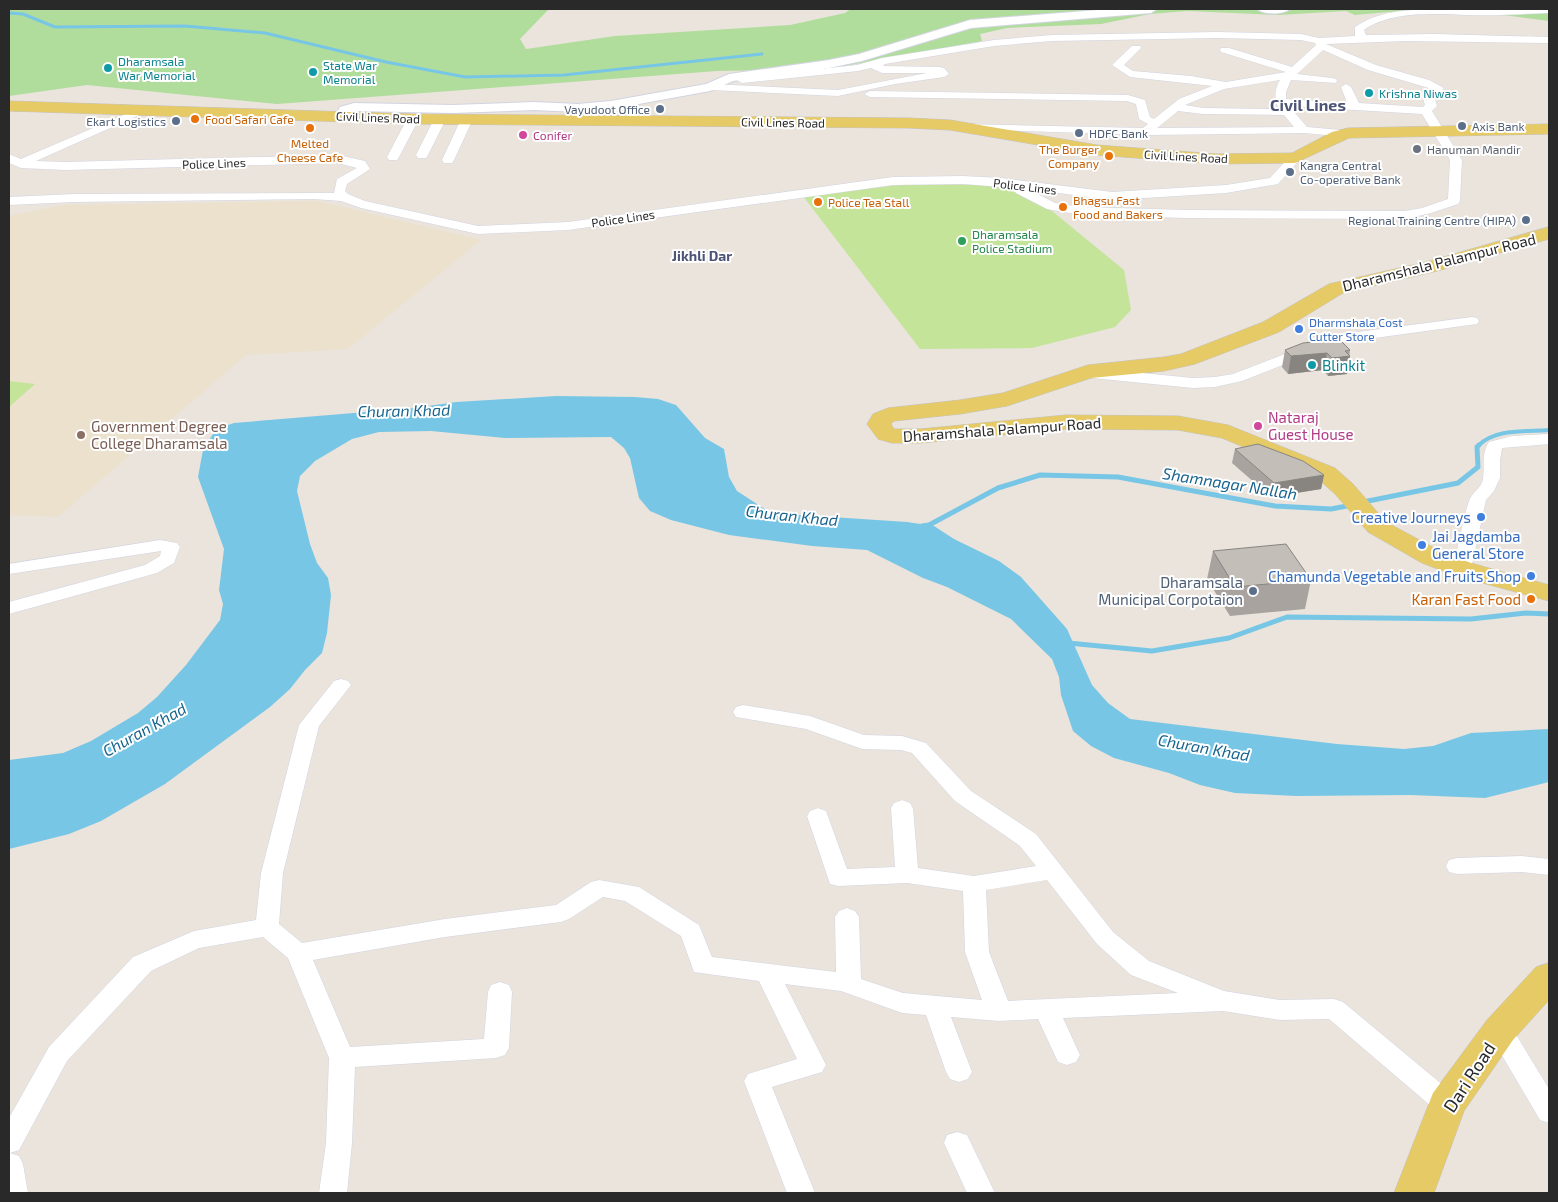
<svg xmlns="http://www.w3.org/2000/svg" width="1558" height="1202" font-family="'Exo 2',sans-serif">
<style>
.education{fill:#ebe1cd}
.green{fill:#b1dd9c}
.pitch{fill:#c3e499}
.water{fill:#77c6e5}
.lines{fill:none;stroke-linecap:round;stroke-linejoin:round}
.stream-far2{stroke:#77c6e5;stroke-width:3}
.stream-far1{stroke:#77c6e5;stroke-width:4}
.stream{stroke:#77c6e5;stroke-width:5}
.minor-casing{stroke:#d2d4e1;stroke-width:1}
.tertiary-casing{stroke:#d2d4e1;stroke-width:2}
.primary-casing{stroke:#c3c3c3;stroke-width:1}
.minor{fill:#fff;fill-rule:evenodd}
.tertiary{fill:#fff;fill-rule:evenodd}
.primary{fill:#e6ca66;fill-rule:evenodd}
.wall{fill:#a8a39e}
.shaded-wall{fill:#888581}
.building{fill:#c3beb8;stroke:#888581}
.culture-dot{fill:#0f9aa8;stroke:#fff;stroke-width:2}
.service-dot{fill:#5c6f8a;stroke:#fff;stroke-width:2}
.food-dot{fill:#e8710a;stroke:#fff;stroke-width:2}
.hotel-dot{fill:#d1479c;stroke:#fff;stroke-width:2}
.worship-dot{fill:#6b7280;stroke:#fff;stroke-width:2}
.leisure-dot{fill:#2e9e5b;stroke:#fff;stroke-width:2}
.shop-dot{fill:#3f7fe0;stroke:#fff;stroke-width:2}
.education-dot{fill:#8d6e63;stroke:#fff;stroke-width:2}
.labels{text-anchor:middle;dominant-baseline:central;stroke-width:4;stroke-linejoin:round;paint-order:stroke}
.far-culture-label{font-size:12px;fill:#0d838f;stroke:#fff;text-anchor:start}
.far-service-label{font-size:12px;fill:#4e5e75;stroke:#fff;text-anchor:end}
.far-street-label{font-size:12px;fill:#292929;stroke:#fff}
.far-food-label{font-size:12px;fill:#c56008;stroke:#fff;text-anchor:start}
.far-hotel-label{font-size:12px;fill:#b23c85;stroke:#fff;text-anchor:start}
.far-worship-label{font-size:12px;fill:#5b616d;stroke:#fff;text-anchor:start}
.far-leisure-label{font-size:12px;fill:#27864d;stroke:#fff;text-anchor:start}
.far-shop-label{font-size:12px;fill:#366cbe;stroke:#fff;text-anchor:start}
.far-neighbourhood-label{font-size:14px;font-weight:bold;fill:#4d5476;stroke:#fff}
.street-label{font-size:15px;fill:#292929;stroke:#fff}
.culture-label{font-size:15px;fill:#0d838f;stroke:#fff;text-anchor:start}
.hotel-label{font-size:15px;fill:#b23c85;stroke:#fff;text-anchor:start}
.education-label{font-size:15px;fill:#785e54;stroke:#fff;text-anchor:start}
.shop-label{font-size:15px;fill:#366cbe;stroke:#fff;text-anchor:end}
.service-label{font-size:15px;fill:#4e5e75;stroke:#fff;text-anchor:end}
.food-label{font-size:15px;fill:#c56008;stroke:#fff;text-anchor:end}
.far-district-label{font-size:16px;font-weight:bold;fill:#4d5476;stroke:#fff}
.water-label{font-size:16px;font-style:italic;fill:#17648f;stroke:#fff}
.near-street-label{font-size:18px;fill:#292929;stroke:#fff}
</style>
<rect width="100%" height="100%" fill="#eae4dc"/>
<!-- education -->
<polygon class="education" points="317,201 481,240 348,349 246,355 58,517 9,515 9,216 62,205"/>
<!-- green -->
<g class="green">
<polygon points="9,9 549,9 520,39 526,49 615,36 790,25 845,13 851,9 1422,9 1355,15 1346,11 1279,15 1188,11 1150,14 1101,24 1007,28 980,34 982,41 828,69 717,71 277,104 87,85 9,96"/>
<polygon points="1459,9 1549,9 1549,21"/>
</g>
<!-- pitch -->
<g class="pitch">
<polygon points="907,184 1000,185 1052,211 1124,270 1131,310 1115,327 1032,348 920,349 803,196"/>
<polygon points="9,381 35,384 9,407"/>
</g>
<!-- water -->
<polygon class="water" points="556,396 635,397 658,399 676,405 705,438 724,449 729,477 737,491 771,513 907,522 934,526 954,539 999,561 1021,577 1067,629 1092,685 1108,703 1130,719 1337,744 1404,749 1433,746 1471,733 1549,729 1549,782 1485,798 1411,795 1296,796 1235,793 1200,785 1169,773 1114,758 1091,746 1073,731 1061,695 1059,677 1052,659 1011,619 947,587 923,578 867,550 812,546 729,535 671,520 650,511 639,498 630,458 624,448 611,437 505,438 431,431 379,432 352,439 315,461 300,476 297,491 310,544 317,563 328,578 331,595 327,633 322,653 305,670 290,689 270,707 165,784 101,821 69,834 9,849 9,760 63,753 91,741 138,713 157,697 186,665 220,620 223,604 219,590 224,549 198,477 203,450 216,429 234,423 414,408 456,402"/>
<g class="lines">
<!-- stream-far2 -->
<polyline class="stream-far2" points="9,13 23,14 55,27 185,26 265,33 386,62 465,77 564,75 762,54"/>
<!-- stream-far1 -->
<path class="stream-far1" d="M 1478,446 C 1495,428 1527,432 1549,430"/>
<!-- stream -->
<g class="stream">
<polyline points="1363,502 1458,483 1478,467 1477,447 1479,445"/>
<polyline points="922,526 929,525 998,488 1040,475 1118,477 1275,506 1331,509 1352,505"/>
<polyline points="1068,643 1152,651 1229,638 1287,617 1471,619 1526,613 1549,614"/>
</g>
<!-- minor casing -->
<g class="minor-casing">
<g id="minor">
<path d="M 1432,9 L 1549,9 L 1549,13 C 1523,14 1495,16 1469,15 C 1437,14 1392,10 1364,30 L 1366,35 L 1434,34 L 1549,37 L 1549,43 L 1406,41 L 1326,44 L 1376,65 L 1429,80 L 1444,88 L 1435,99 L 1437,106 L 1432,111 L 1462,160 L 1460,201 L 1458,204 L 1431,213 L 1405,219 L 1187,218 L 1081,215 L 1047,209 L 1016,193 L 1014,190 L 1015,188 L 963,184 L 893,185 L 568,230 L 478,234 L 361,208 L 341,201 L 314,199 L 74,202 L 9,205 L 9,197 L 74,194 L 334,193 L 337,179 L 357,168 L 338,163 L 65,170 L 21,168 L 9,163 L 9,154 L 21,159 L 142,107 L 146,108 L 148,110 L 146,112 L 36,161 L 65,162 L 338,155 L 365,161 L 370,169 L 347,184 L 345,191 L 348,194 L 365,201 L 478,226 L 568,222 L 893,177 L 963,176 L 1001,178 L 1112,192 L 1226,185 L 1270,178 L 1291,155 L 1295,154 L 1301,158 L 1278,184 L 1226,193 L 1112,200 L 1028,189 L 1055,203 L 1081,207 L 1187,210 L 1405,211 L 1422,208 L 1448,199 L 1450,160 L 1422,114 L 1289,106 L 1307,127 L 1352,131 L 1354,133 L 1352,135 L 1348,137 L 1304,133 L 1146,135 L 963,129 L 959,128 L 957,126 L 959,124 L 1143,128 L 1148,124 L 1139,119 L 1136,104 L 1127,101 L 870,97 L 864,94 L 870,91 L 1128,95 L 1145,100 L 1150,117 L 1154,119 L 1179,99 L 1212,86 L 1130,77 L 1112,65 L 1132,46 L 1140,46 L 1141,48 L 1124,65 L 1133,71 L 1191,76 L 1226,82 L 1286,72 L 1221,52 L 1220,50 L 1221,48 L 1229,48 L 1292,67 L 1316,45 L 1315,43 L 1301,40 L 1217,38 L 1052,41 L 994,46 L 885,64 L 883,66 L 940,67 L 944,68 L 949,74 L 944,77 L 895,84 L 838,96 L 710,90 L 705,87 L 710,84 L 838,90 L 927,73 L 882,73 L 871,68 L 858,71 L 742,83 L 737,80 L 742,77 L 857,65 L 882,58 L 994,40 L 1052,35 L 1217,32 L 1301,34 L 1319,38 L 1355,36 L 1355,27 C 1378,11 1406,10 1432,9 ZM 1323,50 L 1368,70 L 1432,89 L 1423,98 L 1425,105 L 1423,107 L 1359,103 L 1351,87 L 1346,84 L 1341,87 L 1347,103 L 1286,99 L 1286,92 L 1291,80 L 1336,83 L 1337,81 L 1336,79 L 1332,78 L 1297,74 ZM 1280,80 C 1274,90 1274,99 1279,109 L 1203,108 L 1185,105 L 1224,89 ZM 1178,111 L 1203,114 L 1284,115 L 1294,127 L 1157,128 Z"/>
<polygon points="413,116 419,119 399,157 397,160 389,160 387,157 407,119"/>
<polygon points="440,116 446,119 428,155 426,158 418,158 416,155 434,119"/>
<polygon points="467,116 473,119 454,160 452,163 444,163 442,160 461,119"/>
<polygon points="1472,317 1477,318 1479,321 1477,324 1338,343 1242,381 1215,387 1193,388 1092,378 1087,376 1084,373 1087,370 1092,368 1193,378 1215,377 1233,374 1335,335"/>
<path d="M 1549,434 L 1549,444 L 1502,448 L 1500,460 L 1500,478 L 1494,491 L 1486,500 L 1471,569 L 1468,573 L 1462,574 L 1456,573 L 1453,569 C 1458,547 1462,523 1469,501 C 1472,492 1481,489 1483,479 C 1485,465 1481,454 1489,442 L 1512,436 Z"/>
<polygon points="160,540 177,543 180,547 174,563 157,573 9,614 9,602 145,565 160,556 161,551 9,574 9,564"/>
<path d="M 341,679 L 348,681 L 351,685 L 319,726 L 283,873 L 279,924 L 302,943 L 445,919 L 556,905 L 591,882 L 599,880 L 639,887 L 699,925 L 712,957 L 836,972 L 835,917 L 839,911 L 847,908 L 855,911 L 859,917 L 861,979 L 903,993 L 982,1000 L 965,952 L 963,891 L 907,883 L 838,886 L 830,884 L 807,816 L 810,811 L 818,808 L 826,811 L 847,869 L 895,867 L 891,808 L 894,803 L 902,800 L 910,803 L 913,808 L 918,868 L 974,876 L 1036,866 L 1020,846 L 955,801 L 912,753 L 901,750 L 862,749 L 806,729 L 736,717 L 733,712 L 736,707 L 743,705 L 810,716 L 864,735 L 902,736 L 926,743 L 971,791 L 1036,834 L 1113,932 L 1149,961 L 1224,991 L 1280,1000 L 1334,999 L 1343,1002 L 1456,1096 L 1460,1104 L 1456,1112 L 1447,1115 L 1438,1112 L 1329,1019 L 1280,1020 L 1223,1011 L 1063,1018 L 1080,1055 L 1076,1062 L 1067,1065 L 1058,1062 L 1038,1019 L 999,1021 L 951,1017 L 972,1072 L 968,1079 L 959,1082 L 950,1079 L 946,1072 L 926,1015 L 902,1013 L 841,991 L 785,984 L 826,1065 L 822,1072 L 772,1087 L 815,1193 L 787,1193 L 744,1081 L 748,1074 L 797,1059 L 759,981 L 694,972 L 681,936 L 625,901 L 603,897 L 569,919 L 561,922 L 445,937 L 313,960 L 350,1047 L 484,1039 L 488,992 L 491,985 L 500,982 L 509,985 L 512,992 L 509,1048 L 505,1055 L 496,1058 L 355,1067 L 352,1143 L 347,1193 L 319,1193 L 326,1143 L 329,1058 L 288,958 L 263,937 L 199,948 L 151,971 L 67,1061 L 19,1150 L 10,1153 L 19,1156 L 23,1164 L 28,1193 L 9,1193 L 9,1118 L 49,1047 L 133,957 L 194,931 L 256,920 L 261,873 L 299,725 L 334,681 ZM 1047,880 L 1097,944 L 1131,975 L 1178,993 L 1008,1001 L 989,952 L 986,890 Z"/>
<polygon points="1522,856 1549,859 1549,875 1522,872 1457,874 1449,872 1446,866 1449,860 1457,858"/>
<polygon points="1500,1020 1509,1023 1549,1089 1549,1123 1540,1120 1487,1030 1491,1023"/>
<polygon points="957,1132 967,1135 995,1193 967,1193 944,1143 947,1135"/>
</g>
</g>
<!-- tertiary casing -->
<g class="tertiary-casing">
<g id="tertiary">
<polygon points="1111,9 1157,9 1151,13 971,28 862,61 829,68 733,81 710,91 611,109 578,112 534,110 452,113 355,111 350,113 347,119 342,120 335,116 340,107 354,103 452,105 534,102 578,104 611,101 706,84 729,74 829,60 859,54 970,20"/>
<path d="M 1257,9 L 1290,9 C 1283,15 1264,15 1257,9 Z"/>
</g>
</g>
<!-- primary casing -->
<g class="primary-casing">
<g id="primary">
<polygon points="9,101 413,114 909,118 950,120 1097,145 1216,154 1292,153 1332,132 1348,128 1549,124 1549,134 1349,138 1295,163 1216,164 1097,155 950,130 909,128 413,124 9,111"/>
<polygon points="1549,227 1549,239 1437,271 1343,293 1279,332 1195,364 1164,371 1091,378 1007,406 960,414 894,421 891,424 894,429 920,429 1066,415 1178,416 1228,425 1335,468 1353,484 1386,522 1440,551 1471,563 1549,585 1549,601 1453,575 1422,563 1368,532 1335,494 1317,478 1222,438 1178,430 1066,429 920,443 892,443 878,439 867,424 873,414 888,408 960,400 1003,393 1088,365 1164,357 1181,354 1263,322 1329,284 1426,262"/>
<polygon points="1549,963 1549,1000 1513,1040 1464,1111 1434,1193 1394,1193 1433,1093 1487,1020 1536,967"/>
</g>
</g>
<!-- minor -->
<use href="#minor" class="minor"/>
<!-- tertiary -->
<use href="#tertiary" class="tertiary"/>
<!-- primary -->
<use href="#primary" class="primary"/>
</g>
<!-- wall -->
<g class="wall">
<polygon points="1285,350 1350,350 1347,374 1328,376 1323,370 1288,374 1282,367"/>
<polygon points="1235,449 1324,475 1321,489 1271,497 1232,463"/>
<polygon points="1213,551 1311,580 1305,609 1230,616 1207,579"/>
</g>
<!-- shaded-wall -->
<g class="shaded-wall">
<polygon points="1327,353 1323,370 1288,374 1291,356"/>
<polygon points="1350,356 1347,374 1328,376 1332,358"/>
<polygon points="1324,475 1321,489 1271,497 1274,483"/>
</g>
<!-- building -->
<g class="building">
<polygon points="1339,339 1350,350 1345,351 1350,356 1332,358 1327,353 1291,356 1285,350 1303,343"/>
<polygon points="1258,444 1303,461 1324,475 1274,483 1235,449"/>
<polygon points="1286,544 1311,580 1235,587 1213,551"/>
</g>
<!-- markers -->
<g class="culture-dot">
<circle cx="108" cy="68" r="5"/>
<circle cx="313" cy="72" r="5"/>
<circle cx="1369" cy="93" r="5"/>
<circle cx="1312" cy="365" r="5"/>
</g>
<g class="service-dot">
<circle cx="660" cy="109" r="5"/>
<circle cx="176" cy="121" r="5"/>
<circle cx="1462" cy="126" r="5"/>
<circle cx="1079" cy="133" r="5"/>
<circle cx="1290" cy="172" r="5"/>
<circle cx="1526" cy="220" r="5"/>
<circle cx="1253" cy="591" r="5"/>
</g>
<g class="food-dot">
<circle cx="195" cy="119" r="5"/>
<circle cx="310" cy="128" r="5"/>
<circle cx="1109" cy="156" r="5"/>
<circle cx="818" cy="202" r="5"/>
<circle cx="1063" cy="207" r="5"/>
<circle cx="1531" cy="599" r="5"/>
</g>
<g class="hotel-dot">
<circle cx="523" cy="135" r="5"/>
<circle cx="1258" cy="426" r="5"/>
</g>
<circle class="worship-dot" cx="1417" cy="149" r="5"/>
<circle class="leisure-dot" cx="962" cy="241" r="5"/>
<g class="shop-dot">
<circle cx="1299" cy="329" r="5"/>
<circle cx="1481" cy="517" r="5"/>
<circle cx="1422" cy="545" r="5"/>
<circle cx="1531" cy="576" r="5"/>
</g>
<circle class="education-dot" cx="81" cy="435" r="5"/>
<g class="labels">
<!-- far-culture labels -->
<g class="far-culture-label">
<text x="118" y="61">Dharamsala<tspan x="118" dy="14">War Memorial</tspan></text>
<text x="323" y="65">State War<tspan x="323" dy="14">Memorial</tspan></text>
<text x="1379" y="93">Krishna Niwas</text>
</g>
<!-- far-service labels -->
<g class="far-service-label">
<text x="650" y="109">Vayudoot Office</text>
<text x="166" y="121">Ekart Logistics</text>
<text x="1472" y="126" text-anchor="start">Axis Bank</text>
<text x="1089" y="133" text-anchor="start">HDFC Bank</text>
<text x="1300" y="165" text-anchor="start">Kangra Central<tspan x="1300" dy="14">Co-operative Bank</tspan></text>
<text x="1516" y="220">Regional Training Centre (HIPA)</text>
</g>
<!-- far-street labels -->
<g class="far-street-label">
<text transform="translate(378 117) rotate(2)">Civil Lines Road</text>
<text transform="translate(783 122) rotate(1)">Civil Lines Road</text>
<text transform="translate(1186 156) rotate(3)">Civil Lines Road</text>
<text transform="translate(214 163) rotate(-2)">Police Lines</text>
<text transform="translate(1025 186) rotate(7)">Police Lines</text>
<text transform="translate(623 218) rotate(-8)">Police Lines</text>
</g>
<!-- far-food labels -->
<g class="far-food-label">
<text x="205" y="119">Food Safari Cafe</text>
<text x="310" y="143" text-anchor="middle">Melted<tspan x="310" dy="14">Cheese Cafe</tspan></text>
<text x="1099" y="149" text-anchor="end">The Burger<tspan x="1099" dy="14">Company</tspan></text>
<text x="1073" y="200">Bhagsu Fast<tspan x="1073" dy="14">Food and Bakers</tspan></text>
<text x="828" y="202">Police Tea Stall</text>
</g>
<!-- far-hotel labels -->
<g class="far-hotel-label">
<text x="533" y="135">Conifer</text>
</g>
<!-- far-worship labels -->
<g class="far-worship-label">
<text x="1427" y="149">Hanuman Mandir</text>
</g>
<!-- far-leisure labels -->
<g class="far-leisure-label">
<text x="972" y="234">Dharamsala<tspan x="972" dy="14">Police Stadium</tspan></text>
</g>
<!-- far-shop labels -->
<g class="far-shop-label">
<text x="1309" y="322">Dharmshala Cost<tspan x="1309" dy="14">Cutter Store</tspan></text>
</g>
<!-- far-neighbourhood labels -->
<g class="far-neighbourhood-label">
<text x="702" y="255">Jikhli Dar</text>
</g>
<!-- street labels -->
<g class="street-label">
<text transform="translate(1439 262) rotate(-14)">Dharamshala Palampur Road</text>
<text transform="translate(1002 429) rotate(-4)">Dharamshala Palampur Road</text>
</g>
<!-- culture labels -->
<g class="culture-label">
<text x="1322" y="365">Blinkit</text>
</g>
<!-- hotel labels -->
<g class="hotel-label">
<text x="1268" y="417">Nataraj<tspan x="1268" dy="17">Guest House</tspan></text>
</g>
<!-- education labels -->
<g class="education-label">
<text x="91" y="426">Government Degree<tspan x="91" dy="17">College Dharamsala</tspan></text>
</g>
<!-- shop labels -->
<g class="shop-label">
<text x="1471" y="517">Creative Journeys</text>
<text x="1432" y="536" text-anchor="start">Jai Jagdamba<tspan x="1432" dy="17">General Store</tspan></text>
<text x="1521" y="576">Chamunda Vegetable and Fruits Shop</text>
</g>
<!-- service labels -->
<g class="service-label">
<text x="1243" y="582">Dharamsala<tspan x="1243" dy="17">Municipal Corpotaion</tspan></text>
</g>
<!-- food labels -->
<g class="food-label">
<text x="1521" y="599">Karan Fast Food</text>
</g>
<!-- far-district labels -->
<g class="far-district-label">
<text x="1308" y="104">Civil Lines</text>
</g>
<!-- water labels -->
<g class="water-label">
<text transform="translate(404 410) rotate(-1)">Churan Khad</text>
<text transform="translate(1230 483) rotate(9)">Shamnagar Nallah</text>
<text transform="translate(792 515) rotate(6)">Churan Khad</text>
<text transform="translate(144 729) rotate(-29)">Churan Khad</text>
<text transform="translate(1204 747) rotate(10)">Churan Khad</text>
</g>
<!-- near-street labels -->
<g class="near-street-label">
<text transform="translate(1469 1077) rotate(-57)">Dari Road</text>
</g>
</g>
<!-- border -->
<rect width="1558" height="1202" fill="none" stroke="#292929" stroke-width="20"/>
</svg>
